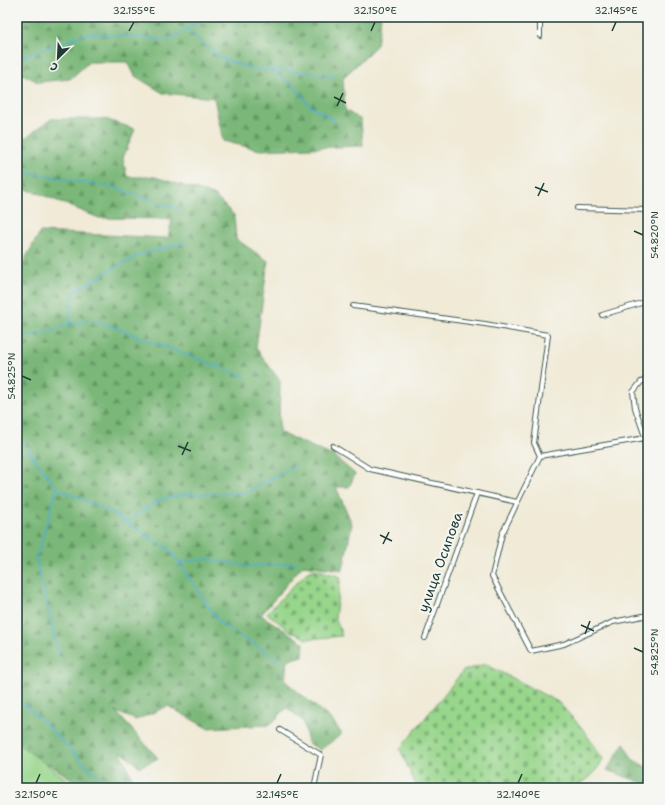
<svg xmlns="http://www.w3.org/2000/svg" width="665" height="805" font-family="'Shantell Sans',sans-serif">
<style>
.forest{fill:url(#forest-firs);stroke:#4c7a56}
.cemetery{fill:url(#cemetery-stones);stroke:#5c8a60}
.garden{fill:#98d68c;stroke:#5c8a60}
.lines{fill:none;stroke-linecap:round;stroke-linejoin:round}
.stream{stroke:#4fafce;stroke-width:1.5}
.street-casing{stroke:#3e574c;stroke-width:6}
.street{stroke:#fff;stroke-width:4}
.ticks{fill:none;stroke:#1f3d34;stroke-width:1.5}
.labels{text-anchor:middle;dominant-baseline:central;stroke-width:4;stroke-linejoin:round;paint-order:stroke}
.street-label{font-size:14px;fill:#1f3d34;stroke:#f6f6f2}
.neatline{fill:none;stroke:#1f3d34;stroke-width:1.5}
.ticks-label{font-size:10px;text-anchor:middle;fill:#1f3d34}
</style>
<defs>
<pattern id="forest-firs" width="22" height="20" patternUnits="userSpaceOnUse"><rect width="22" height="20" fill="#7ab778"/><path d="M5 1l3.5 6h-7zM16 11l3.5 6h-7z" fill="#639663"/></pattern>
<pattern id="cemetery-stones" width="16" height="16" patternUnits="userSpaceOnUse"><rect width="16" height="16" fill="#98d68c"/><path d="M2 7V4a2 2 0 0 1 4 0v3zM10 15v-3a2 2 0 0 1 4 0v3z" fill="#7baf73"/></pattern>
</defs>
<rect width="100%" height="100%" fill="#f6f6f2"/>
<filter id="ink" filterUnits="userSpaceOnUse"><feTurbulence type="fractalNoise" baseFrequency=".025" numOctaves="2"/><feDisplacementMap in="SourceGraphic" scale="8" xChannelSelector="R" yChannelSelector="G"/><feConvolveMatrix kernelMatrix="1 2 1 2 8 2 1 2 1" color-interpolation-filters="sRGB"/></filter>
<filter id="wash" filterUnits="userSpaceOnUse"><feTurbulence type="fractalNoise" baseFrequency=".012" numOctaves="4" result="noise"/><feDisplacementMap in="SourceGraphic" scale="16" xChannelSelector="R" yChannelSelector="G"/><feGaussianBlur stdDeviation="0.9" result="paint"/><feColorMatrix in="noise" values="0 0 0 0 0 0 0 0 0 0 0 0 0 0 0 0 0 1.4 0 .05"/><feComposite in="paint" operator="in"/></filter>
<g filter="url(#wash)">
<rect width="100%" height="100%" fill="#f0ead6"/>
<!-- forest -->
<g class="forest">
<polygon points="17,17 381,17 377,45 343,78 345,110 361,120 363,146 260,150 223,141 214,98 163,93 135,76 128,62 89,62 70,79 38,82 17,71"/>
<polygon points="51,119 105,119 135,129 123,158 127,177 155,177 214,195 234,215 236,239 268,261 256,348 280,381 279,432 335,457 355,474 349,487 336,487 352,524 343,570 303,565 261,615 304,643 303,656 287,660 285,681 332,720 342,734 320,750 308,743 303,721 287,708 270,725 207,728 168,706 136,720 116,712 158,758 140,767 120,751 137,788 81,788 73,780 50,765 21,760 17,747 17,274 40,232 168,238 172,219 99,218 43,195 17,186 17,138 24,139"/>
<polygon points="624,743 632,759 648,768 648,785 607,770"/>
</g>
<!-- cemetery -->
<g class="cemetery">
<polygon points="315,569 341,577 335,616 342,636 307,639 288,630 267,613 306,573"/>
<path d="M 485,664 L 558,702 L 582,728 L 603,759 C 599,771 584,781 574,788 L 417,788 L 400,749 L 463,671 Z"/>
</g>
<!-- garden -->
<polygon class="garden" points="17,743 73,784 78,788 17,788"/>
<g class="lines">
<!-- stream -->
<g class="stream">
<polyline points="186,29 219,57 251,69 284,70 335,76"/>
<polyline points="17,59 87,33 169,40 206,17"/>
<polyline points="270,70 295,87 309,105 335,121"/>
<polyline points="17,171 112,187 179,209"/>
<polyline points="69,324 74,291 136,256 185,242"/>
<polyline points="17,339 92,319 246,377"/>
<polyline points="17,436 57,488 109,511 171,551 220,623 280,661"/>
<polyline points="57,488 36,559 59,656"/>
<polyline points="125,522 161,499 188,494 244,493 295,466"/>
<polyline points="178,562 207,559 248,566 297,563"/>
<polyline points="17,698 35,714 109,788"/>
</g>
</g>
</g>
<g filter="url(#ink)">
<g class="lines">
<!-- street casing -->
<g class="street-casing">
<g id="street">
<polyline points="540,17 540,36"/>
<polyline points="577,208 648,210"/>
<polyline points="353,306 485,324 548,335 534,443 540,456"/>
<polyline points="602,315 648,301"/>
<polyline points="648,379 641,382 633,392 635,408 648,445"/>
<polyline points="645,438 540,456 502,534 492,576 531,651 564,644 613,622 648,615"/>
<polyline points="333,446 370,469 517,502"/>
<polyline points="425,638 477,493"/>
<polyline points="280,730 321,755 314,788"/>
</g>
</g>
<!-- street -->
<use href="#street" class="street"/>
</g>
</g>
<!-- ticks -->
<path class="ticks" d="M 129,31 L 134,22M 371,31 L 375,22M 612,31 L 616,22M 334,97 L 346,103M 337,106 L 343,93M 535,187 L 548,192M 538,196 L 544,183M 634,231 L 643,235M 22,376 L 31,380M 178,446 L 191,451M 182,455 L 188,442M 380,535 L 392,541M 383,544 L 389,532M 581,625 L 594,631M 585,634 L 590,621M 634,648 L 643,652M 36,783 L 40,774M 277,783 L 281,774M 518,783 L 522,774"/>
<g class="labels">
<!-- street labels -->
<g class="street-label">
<text transform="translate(440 562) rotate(-70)">улица Осипова</text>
</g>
</g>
<!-- margin -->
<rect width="665" height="805" fill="none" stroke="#f6f6f2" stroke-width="44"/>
<!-- north arrow -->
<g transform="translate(58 58) rotate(204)" stroke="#f6f6f2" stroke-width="3" paint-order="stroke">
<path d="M0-3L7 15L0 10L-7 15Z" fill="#1f3d34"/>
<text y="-6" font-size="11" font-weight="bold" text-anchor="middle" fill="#1f3d34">С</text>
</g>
<rect x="22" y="22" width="621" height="761" class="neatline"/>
<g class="ticks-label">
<text x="134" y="14">32.155°E</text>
<text x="375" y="14">32.150°E</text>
<text x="616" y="14">32.145°E</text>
<text transform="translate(654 235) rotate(-90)" y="4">54.820°N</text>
<text transform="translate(11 376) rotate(-90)" y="4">54.825°N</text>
<text transform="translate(654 652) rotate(-90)" y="4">54.825°N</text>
<text x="36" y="798">32.150°E</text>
<text x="277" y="798">32.145°E</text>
<text x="518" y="798">32.140°E</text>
</g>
</svg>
